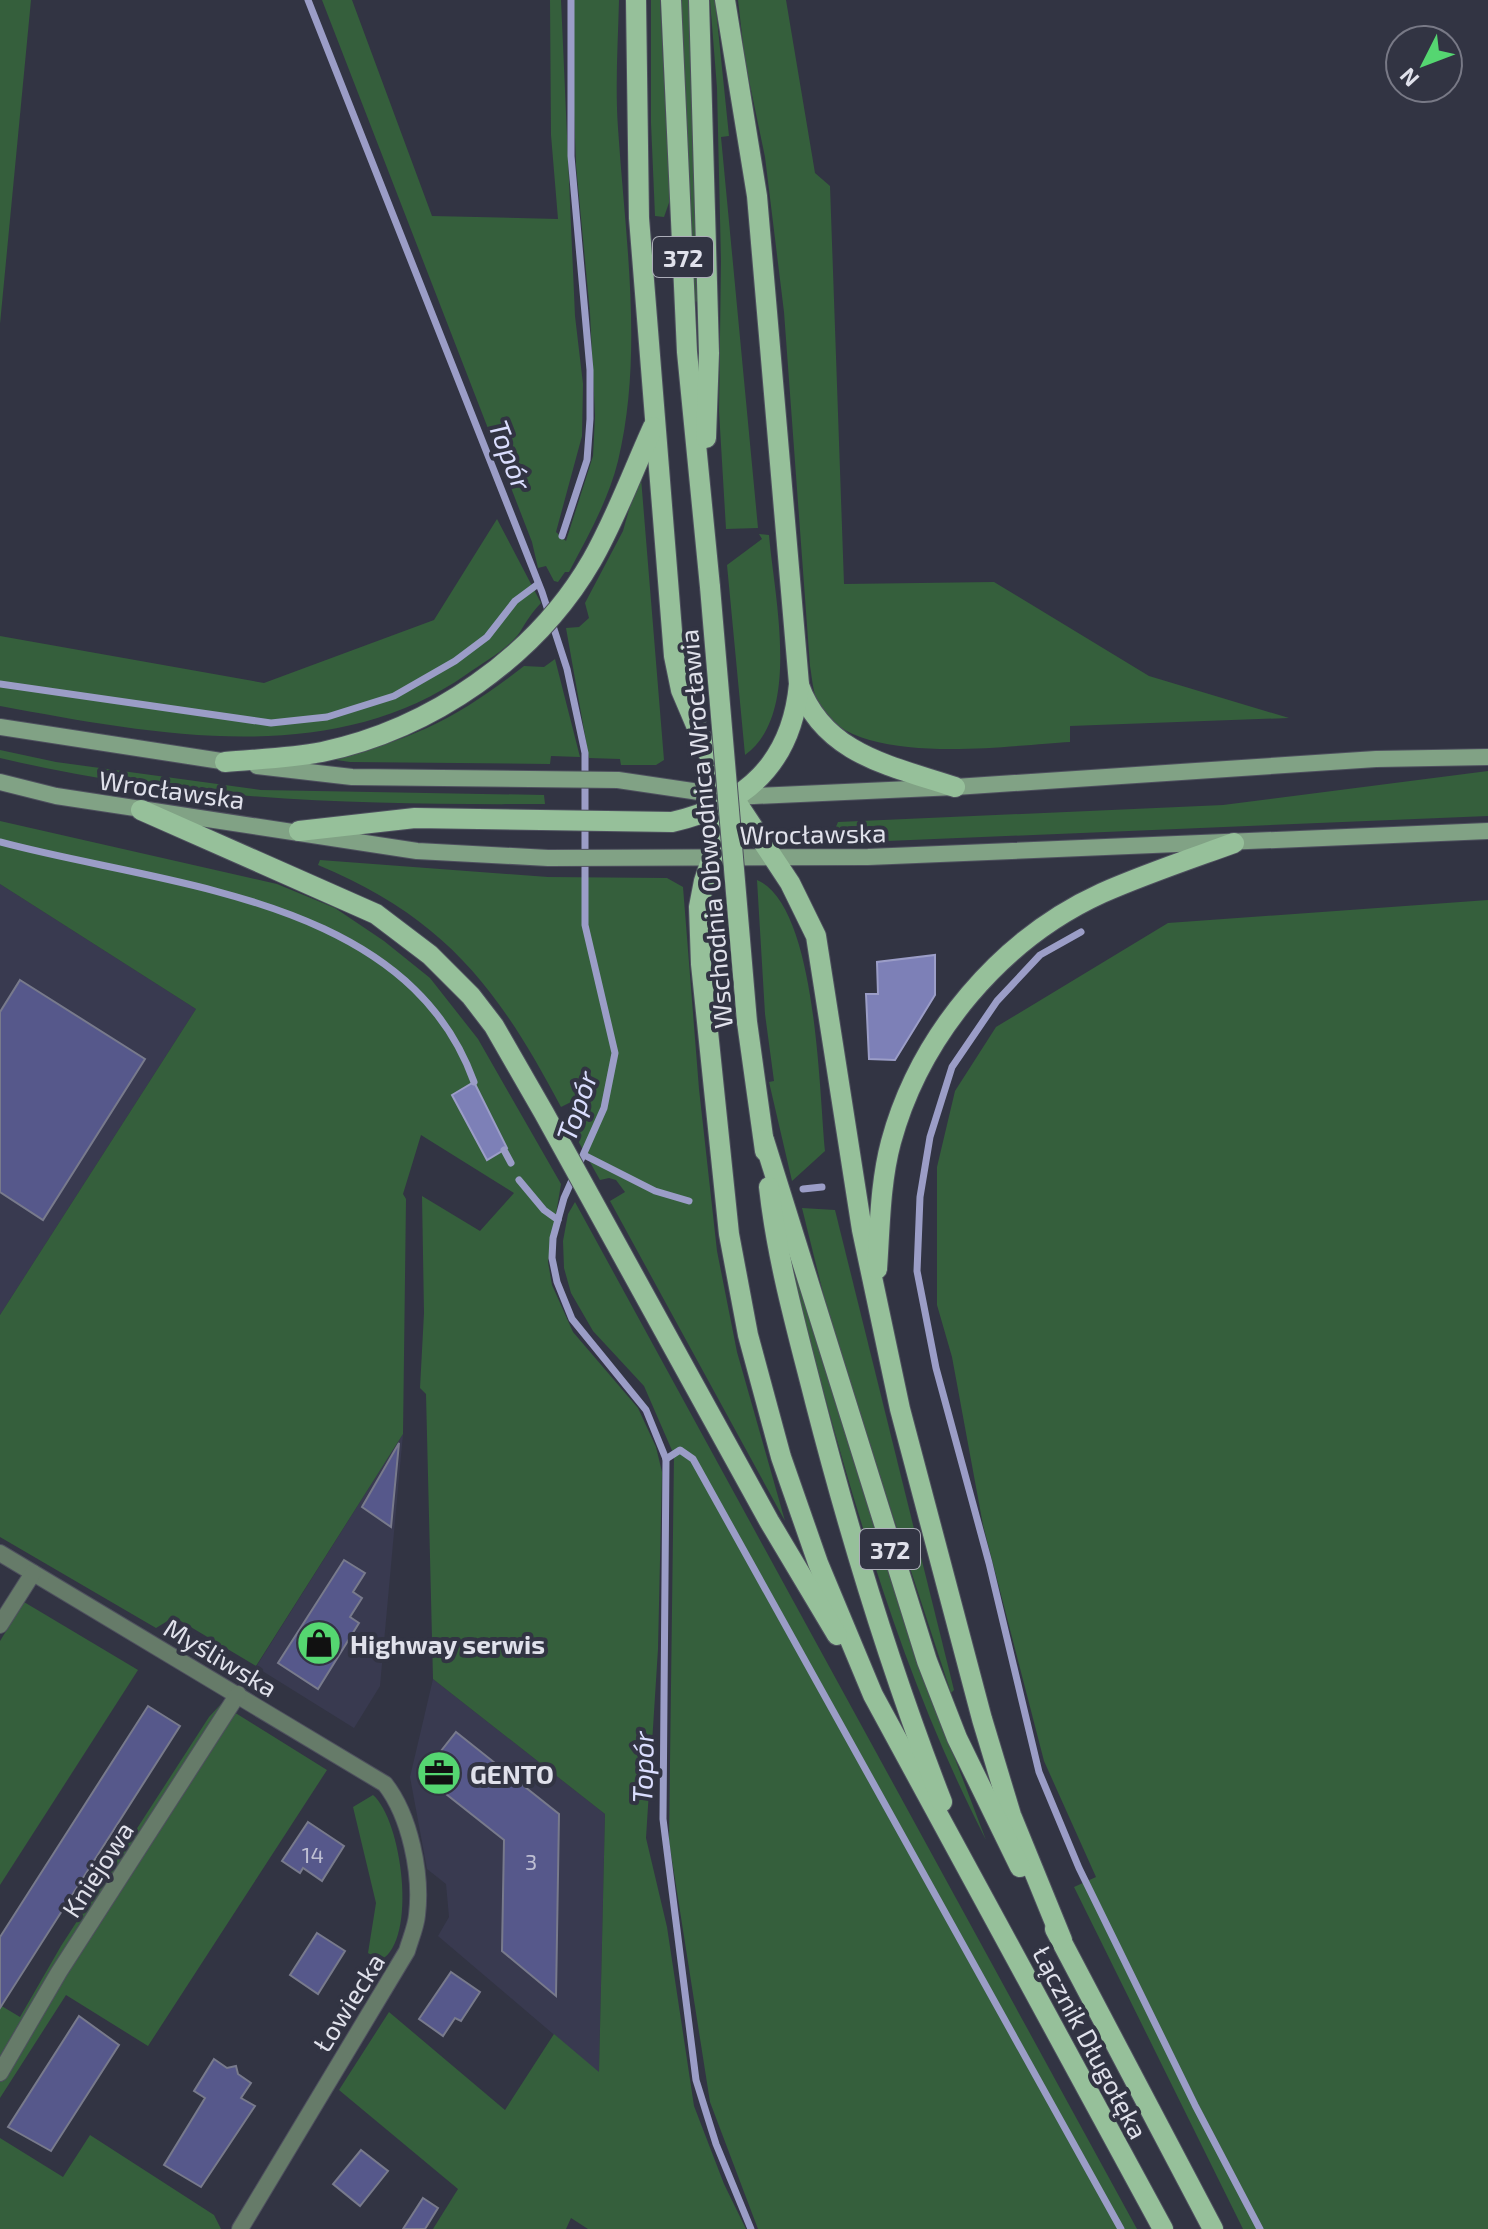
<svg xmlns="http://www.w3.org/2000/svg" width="1488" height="2229" font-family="'Exo 2',sans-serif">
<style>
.built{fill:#393a50}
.green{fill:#355f3c}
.water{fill:#7d80b7;stroke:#9b9dc7;stroke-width:2}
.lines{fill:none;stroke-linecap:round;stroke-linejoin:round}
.stream{stroke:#9b9dc7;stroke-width:7}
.building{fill:#56588b;stroke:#787a8c;stroke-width:2}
.street-casing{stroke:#4e505e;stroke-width:18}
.secondary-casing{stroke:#4e505e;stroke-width:18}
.primary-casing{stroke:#4e505e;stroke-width:22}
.street{stroke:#667b69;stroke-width:16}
.secondary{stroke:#81a285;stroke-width:16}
.primary{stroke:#96c09a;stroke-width:20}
.primary-bridge-casing{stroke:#4e505e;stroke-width:22;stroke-linecap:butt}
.primary-bridge{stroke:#96c09a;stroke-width:20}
.labels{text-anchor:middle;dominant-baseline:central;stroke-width:8;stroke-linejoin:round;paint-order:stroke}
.number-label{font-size:22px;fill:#bebfd3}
.shield{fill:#323443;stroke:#acadb9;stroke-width:2}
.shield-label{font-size:24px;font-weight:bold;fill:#e0e1eb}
.street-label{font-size:26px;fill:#e0e1eb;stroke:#323443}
.poi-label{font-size:26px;font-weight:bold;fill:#e0e1eb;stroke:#323443;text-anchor:start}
.water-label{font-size:28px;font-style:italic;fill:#daddfe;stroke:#323443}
</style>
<rect width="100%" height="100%" fill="#323443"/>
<!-- built -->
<g class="built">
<polygon points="0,884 196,1009 0,1315"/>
<polygon points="403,1434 380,1686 354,1728 256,1667"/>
<polygon points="433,1679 605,1814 599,2073 438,1936 449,1917 446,1884 427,1869 410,1777"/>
</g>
<!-- green -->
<g class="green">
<polygon points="0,0 31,0 0,324"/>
<path d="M 322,0 L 352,0 L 432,216 L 558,219 L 551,135 L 550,0 L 561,0 L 575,316 L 583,384 L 582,436 L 556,532 L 566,541 L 593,456 L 595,416 L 590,313 L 576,165 L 570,0 L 619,0 C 618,42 615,86 618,128 C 625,237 644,353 618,461 C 608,501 588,536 569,572 L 565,572 L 558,582 L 554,581 L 546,566 L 538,568 L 532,542 Z"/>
<polygon points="651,0 660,0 670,200 664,217 655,216 651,123"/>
<polygon points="679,0 689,0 699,301 694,302"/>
<polygon points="710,0 715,0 729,136 721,137 758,528 726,529 719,411 721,261 717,88"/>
<path d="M 738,0 L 786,0 L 815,173 L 830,186 L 844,584 L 994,582 L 1149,676 L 1289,718 L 1070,726 L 1070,742 C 1009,745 851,770 818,703 C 813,693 812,677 810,666 L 784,312 L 765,157 L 745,61 Z"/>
<polygon points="641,478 664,760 656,765 621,765 620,759 589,758 566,628 579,627 589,618 585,603 623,531 637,481"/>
<path d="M 497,519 L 541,603 C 532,612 526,622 520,632 C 508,649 484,662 467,674 C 331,770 153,734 0,706 L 0,636 L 264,683 L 434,620 Z"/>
<path d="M 759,534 L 769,535 C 774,596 802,714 745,755 L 727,565 L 762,539 Z"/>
<path d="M 555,659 L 580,757 L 551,756 L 550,764 L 350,762 L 330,759 C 414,740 457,718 524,666 L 544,667 Z"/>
<path d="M 0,750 L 56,762 L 261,790 L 544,795 L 545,804 C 362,805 179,801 0,758 Z"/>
<polygon points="1488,771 1488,816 887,841 835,829 838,822 1223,805"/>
<polygon points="0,821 277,884 335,908 384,941 430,978 478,1039 561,1184 548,1262 552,1285 573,1332 638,1408 656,1447 662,1472 658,1649 646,1838 667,1927 694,2106 724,2184 746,2229 588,2229 571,2218 566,2229 433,2229 458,2189 339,2090 389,2012 505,2110 554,2034 599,2072 605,1814 433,1679 426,1394 420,1388 424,1313 422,1196 480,1231 514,1193 421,1135 403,1194 406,1199 403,1434 256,1666 174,1617 156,1628 0,1537 0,1315 196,1009 0,884"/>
<path d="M 320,860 L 548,877 L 667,878 L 683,887 L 699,1089 L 717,1251 L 737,1352 L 785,1521 L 610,1201 L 625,1192 L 616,1180 L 609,1178 L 600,1180 L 573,1132 L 580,1112 L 575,1100 L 561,1107 C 498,988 445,918 318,865 Z"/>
<path d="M 757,880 C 817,905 819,1092 825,1151 L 792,1181 L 769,1082 L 774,1081 L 765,1014 Z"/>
<polygon points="1488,900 1488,2229 1243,2229 1074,1887 1096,1877 1044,1761 983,1525 952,1357 937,1305 937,1167 955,1091 996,1027 1168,923"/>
<polygon points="575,1202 1137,2229 758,2229 710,2102 669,1841 674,1455 644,1386 593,1331 571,1293 564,1268 563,1241 568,1214"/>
<polygon points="802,1208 835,1210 954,1690 951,1693 833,1333"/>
<path d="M 787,1240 L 912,1646 L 986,1840 C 888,1649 839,1448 783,1242 Z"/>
<polygon points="24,1602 138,1670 0,1885 0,1641"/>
<polygon points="221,1704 327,1770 148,2046 66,1995 0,2098 0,2005 20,2017 61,1946 209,1717"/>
<path d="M 373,1795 C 402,1820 418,1940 381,1960 L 368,1953 L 376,1903 L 353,1807 Z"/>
<polygon points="90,2135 214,2215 221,2229 0,2229 0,2138 63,2177"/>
</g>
<!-- water -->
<g class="water">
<polygon points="935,955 935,995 895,1060 869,1059 866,994 878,994 877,962"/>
<polygon points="474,1082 507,1148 487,1160 452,1095"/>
</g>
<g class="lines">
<!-- stream -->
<g class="stream">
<polyline points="308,0 542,592 567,669 585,753 585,925 615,1053 604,1108 564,1198 553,1238 552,1258 557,1282 572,1319 646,1410 666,1459 663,1819 696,2080 716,2144 751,2229"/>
<polyline points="562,536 587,460 590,419 590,370 571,156 571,0"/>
<polyline points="0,684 271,723 327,717 394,696 455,661 487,637 515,601 538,584"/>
<path d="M 0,842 C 163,886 407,895 474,1082"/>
<polyline points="1081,932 1040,955 997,1001 952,1067 930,1137 920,1197 917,1271 936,1368 989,1563 1039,1772 1079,1868 1195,2105 1260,2229"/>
<polyline points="504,1150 511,1163"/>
<polyline points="584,1155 655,1191 689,1201"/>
<polyline points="519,1180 544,1210 558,1220"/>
<polyline points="803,1189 822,1187"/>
<polyline points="666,1459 680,1450 693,1459 1121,2229"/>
</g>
</g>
<!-- building -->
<g class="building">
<polygon points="20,980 145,1059 43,1220 0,1192 0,1012"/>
<polygon points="399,1443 391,1527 362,1507"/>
<polygon points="344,1560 365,1573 353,1592 362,1598 350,1617 359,1623 318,1689 278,1663"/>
<polygon points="148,1706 180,1726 0,2008 0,1937"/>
<polygon points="456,1732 559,1814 556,1996 502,1951 504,1840 422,1775"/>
<polygon points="308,1822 344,1846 322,1881 303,1868 300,1873 282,1861"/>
<polygon points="317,1933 345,1951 318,1994 290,1975"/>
<polygon points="451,1972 480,1992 461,2021 455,2018 443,2036 419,2019"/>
<polygon points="79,2016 119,2045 51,2151 8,2127"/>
<polygon points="214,2059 227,2068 236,2066 238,2074 251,2083 241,2098 255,2106 201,2187 164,2165 205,2098 194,2091"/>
<polygon points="361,2150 388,2171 360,2206 333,2184"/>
<polygon points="423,2198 438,2208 425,2229 403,2229"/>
</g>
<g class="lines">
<!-- street casing -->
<g class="street-casing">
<g id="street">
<path d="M 0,1553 L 385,1784 C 410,1816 422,1874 417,1915 C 416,1927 410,1940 407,1951 L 240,2229"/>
<polyline points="0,1625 33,1573"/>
<polyline points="0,2073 59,1972 238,1694"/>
</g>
</g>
<!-- secondary casing -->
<g class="secondary-casing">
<g id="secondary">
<polyline points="0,727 234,763"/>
<polyline points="257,766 352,777 618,780 733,797 955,787 1376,759 1488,757"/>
<polyline points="0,782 56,796 417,851 548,858 868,857 1488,831"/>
</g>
</g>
<!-- primary casing -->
<g class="primary-casing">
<g id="primary">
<polyline points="636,0 639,218 674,656 681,690 707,751 733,797 790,883 816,936 862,1230 900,1409 982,1719 1011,1815 1062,1940"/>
<polyline points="671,0 687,352 710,587"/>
<polyline points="699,0 709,353 706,438"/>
<path d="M 799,685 C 824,755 892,766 955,787"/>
<path d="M 225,762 C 257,759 291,758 322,752 C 431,729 536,657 592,560 C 616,518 633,471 653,427"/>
<polyline points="729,808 704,881 699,907 701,964 729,1234 748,1335 781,1457 818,1563 873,1695 1163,2229"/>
<polyline points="141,810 376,914 430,955 471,996 494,1026 544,1113 769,1521 837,1635"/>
<path d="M 299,831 L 415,818 L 672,822 C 746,805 792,762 799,684 L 757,196 L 725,0"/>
<polyline points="747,1022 765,1151"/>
<polyline points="764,1140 927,1661 957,1738 1020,1867"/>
<path d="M 769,1187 C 777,1260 797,1330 815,1401 C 850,1537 891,1671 942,1802"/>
<path d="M 877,1269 C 880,1227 880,1183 891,1142 C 920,1035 1001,939 1102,893 C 1145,874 1190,859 1234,843"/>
<polyline points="1055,1929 1213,2229"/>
</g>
</g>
<!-- street -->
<use href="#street" class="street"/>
<!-- secondary -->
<use href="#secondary" class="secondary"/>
<!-- primary -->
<use href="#primary" class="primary"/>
<!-- primary-bridge casing -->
<g class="primary-bridge-casing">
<polyline id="primary-bridge" points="710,587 747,1022"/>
</g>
<!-- primary-bridge -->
<use href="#primary-bridge" class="primary-bridge"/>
</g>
<!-- icons -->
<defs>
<g id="shop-disc" transform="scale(2.3)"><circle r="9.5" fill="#55d671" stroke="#323443"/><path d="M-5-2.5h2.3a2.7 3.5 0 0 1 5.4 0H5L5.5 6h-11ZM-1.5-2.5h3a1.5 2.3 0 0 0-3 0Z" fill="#111"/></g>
<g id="office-disc" transform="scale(2.3)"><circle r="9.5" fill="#55d671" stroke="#323443"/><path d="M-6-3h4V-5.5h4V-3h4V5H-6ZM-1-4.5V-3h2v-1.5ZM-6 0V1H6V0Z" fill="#111"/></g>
</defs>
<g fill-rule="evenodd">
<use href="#shop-disc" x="319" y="1643"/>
<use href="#office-disc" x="439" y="1773"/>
</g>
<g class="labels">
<!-- number labels -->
<g class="number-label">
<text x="313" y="1854">14</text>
<text x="531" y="1861">3</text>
</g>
<!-- shield labels -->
<g class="shield">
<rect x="653" y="237" width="60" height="40" rx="6"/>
<rect x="860" y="1529" width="60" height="40" rx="6"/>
</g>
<g class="shield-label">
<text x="683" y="257">372</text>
<text x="890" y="1549">372</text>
</g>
<!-- street labels -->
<g class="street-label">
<text transform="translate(172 789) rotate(8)">Wrocławska</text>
<text transform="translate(705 829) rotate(-95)">Wschodnia Obwodnica Wrocławia</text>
<text transform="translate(813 833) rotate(-1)">Wrocławska</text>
<text transform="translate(221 1657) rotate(31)">Myśliwska</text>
<text transform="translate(97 1869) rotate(-57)">Kniejowa</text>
<text transform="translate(348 2002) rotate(-58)">Łowiecka</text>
<text transform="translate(1091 2042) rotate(62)">Łącznik Długołęka</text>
</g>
<!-- poi labels -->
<g class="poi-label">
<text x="350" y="1643">Highway serwis</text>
<text x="470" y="1773">GENTO</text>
</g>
<!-- water labels -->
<g class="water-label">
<text transform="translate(511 455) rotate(69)">Topór</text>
<text transform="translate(576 1106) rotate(-71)">Topór</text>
<text transform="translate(642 1767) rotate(-89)">Topór</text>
</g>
</g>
<!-- north arrow -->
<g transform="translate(1424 64) rotate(228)"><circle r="38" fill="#323443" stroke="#787986" stroke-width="2"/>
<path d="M0-6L14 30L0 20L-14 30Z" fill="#55d671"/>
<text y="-12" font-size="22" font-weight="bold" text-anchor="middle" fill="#e0e1eb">N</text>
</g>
</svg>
